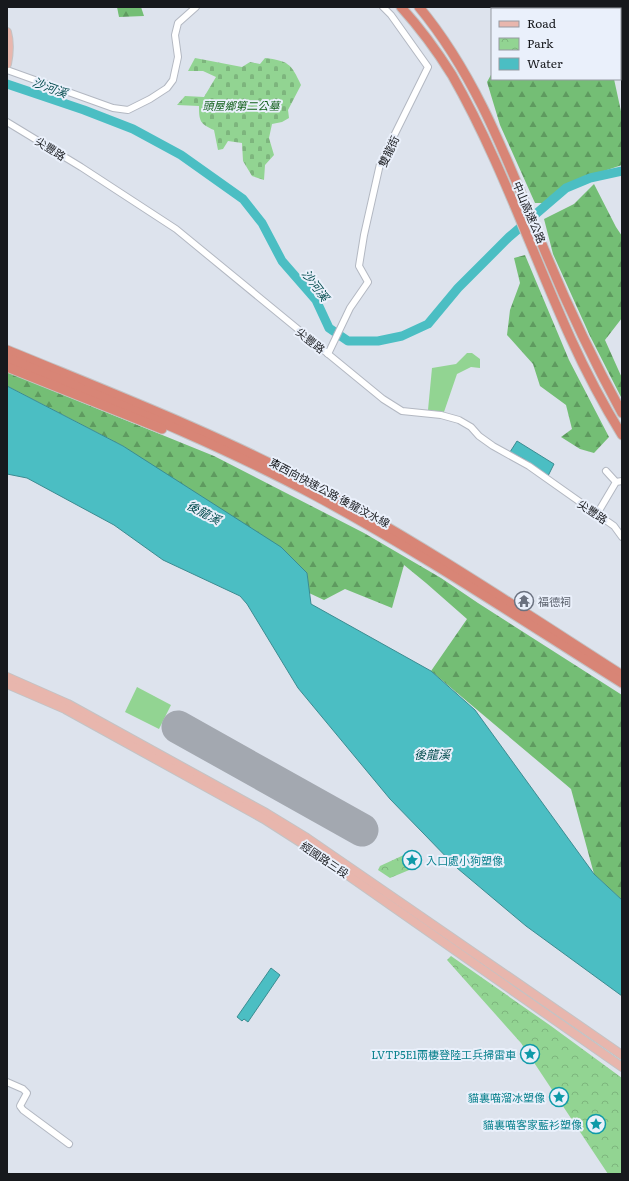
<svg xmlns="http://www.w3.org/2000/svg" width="629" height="1181" font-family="Literata,'Noto Sans TC',serif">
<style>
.green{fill:#92d492}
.forest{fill:url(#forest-firs)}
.cemetery{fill:url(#cemetery-stones)}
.park{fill:url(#park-crowns)}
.water{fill:#4bbec3;stroke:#3b8c91}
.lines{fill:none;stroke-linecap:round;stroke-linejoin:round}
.river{stroke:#4bbec3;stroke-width:9}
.runway{stroke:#a3a8b0;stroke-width:33}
.minor-casing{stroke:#b3b8c2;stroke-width:8}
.major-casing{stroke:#c3c3c4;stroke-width:10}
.highway-casing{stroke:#c3c3c4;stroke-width:11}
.minor{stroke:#fff;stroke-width:6}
.major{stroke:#e8b6ad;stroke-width:8}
.highway{stroke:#d88576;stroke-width:9}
.labels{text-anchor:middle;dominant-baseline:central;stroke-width:4;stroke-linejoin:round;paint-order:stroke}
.park-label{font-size:11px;font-style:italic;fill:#12601b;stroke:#eaf0fb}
.street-label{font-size:11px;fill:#17191d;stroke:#eaf0fb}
.worship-label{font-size:11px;fill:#5b616d;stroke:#eaf0fb;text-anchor:start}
.culture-label{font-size:11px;fill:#0d838f;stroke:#eaf0fb;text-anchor:end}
.water-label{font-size:12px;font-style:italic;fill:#034c4e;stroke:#eaf0fb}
</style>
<defs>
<pattern id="forest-firs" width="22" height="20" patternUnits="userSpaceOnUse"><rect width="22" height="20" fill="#74be75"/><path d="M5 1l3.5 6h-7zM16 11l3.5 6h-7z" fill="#5e9a5f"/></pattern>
<pattern id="cemetery-stones" width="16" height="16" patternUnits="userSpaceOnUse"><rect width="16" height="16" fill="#92d492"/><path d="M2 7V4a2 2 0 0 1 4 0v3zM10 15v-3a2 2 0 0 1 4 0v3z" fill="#7db57d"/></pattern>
<pattern id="park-crowns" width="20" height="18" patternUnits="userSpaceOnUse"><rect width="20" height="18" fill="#92d492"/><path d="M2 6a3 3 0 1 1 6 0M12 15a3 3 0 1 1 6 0" fill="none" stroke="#7db57d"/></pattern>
</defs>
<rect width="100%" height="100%" fill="#dde3ed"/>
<!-- green -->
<g class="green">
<polygon points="467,353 472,353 480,359 480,368 471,367 457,374 444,412 428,410 432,368 456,364"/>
<polygon points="137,687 171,705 159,729 125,712"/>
</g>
<!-- forest -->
<g class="forest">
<polygon points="117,7 141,7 144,16 119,17"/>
<polygon points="525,7 622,7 622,64 620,64 620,9 524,9"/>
<polygon points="492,73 492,79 614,79 622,116 622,165 571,182 543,203 535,203 500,125 487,82"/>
<polygon points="594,184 616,227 622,236 622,318 605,340 622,378 622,399 590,336 553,254 544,219 574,204"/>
<polygon points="525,255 569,360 609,437 594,453 580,449 561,437 572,429 566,405 540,386 533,364 507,335 510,310 520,283 514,258"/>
<polygon points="7,372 214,456 364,533 441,578 478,603 622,695 622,900 594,874 571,789 431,671 467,619 426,583 404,565 392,608 345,589 324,600 309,593 307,573 123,446 7,386"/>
</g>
<!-- cemetery -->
<path class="cemetery" d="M 195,58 L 242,67 L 250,62 L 260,64 L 265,58 C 288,61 291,63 301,85 L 288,110 L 289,118 L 282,122 L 272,124 L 269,138 L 274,155 L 265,165 L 264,180 L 252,176 L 243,161 L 242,143 L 228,141 L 223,149 L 218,150 L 214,130 C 200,124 199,121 199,106 L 177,105 L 185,96 L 204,97 L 216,77 L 203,71 L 188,71 Z"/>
<!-- park -->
<g class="park">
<polygon points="406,854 409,855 414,868 390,878 378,870 380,866"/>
<polygon points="451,956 551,1026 622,1078 622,1174 608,1174 521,1043 447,960"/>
</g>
<!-- water -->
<g class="water">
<polygon points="7,386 123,446 281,547 307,573 311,604 431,671 475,710 594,874 622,900 622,996 526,926 457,868 390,799 298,688 247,604 240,596 163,560 114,525 27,478 7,474"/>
<polygon points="517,441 554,464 548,476 524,459 510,452"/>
<polygon points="271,968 280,975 248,1022 244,1019 242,1021 237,1017"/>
</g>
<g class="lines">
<!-- river -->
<polyline class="river" points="7,84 84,110 133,129 181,155 243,199 262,223 282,261 316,300 329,328 348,341 378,341 402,336 428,324 458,288 509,237 566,188 590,178 622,171"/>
<!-- runway -->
<polyline class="runway" points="178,727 362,830"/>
<!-- minor casing -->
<g class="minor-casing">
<g id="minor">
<polyline points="7,70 113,108 128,110 150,99 167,88 173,80 178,57 175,35 178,23 196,7"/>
<polyline points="7,122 81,167 176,229 383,399 402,411 441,415 459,420 471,427 479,436 493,446 529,466 614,526 622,537"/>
<polyline points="328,354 350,308 368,282 359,266 364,235 380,164 428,67 391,15 383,7"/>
<polyline points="606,471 616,482"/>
<polyline points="597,514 616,482 622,481"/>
<polyline points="7,1082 23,1089 27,1093 20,1106 23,1110 69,1144"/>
</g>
</g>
<!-- major casing -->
<g class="major-casing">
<g id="major">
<path d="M 7,32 C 10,43 9,54 7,64"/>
<polyline points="7,677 68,704 266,813 307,838 400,902 622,1055"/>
<polyline points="7,684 65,709 264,819 303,844 622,1067"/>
</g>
</g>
<!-- highway casing -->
<g class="highway-casing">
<g id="highway">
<path d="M 401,7 C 420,28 437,51 452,75 C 500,159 531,251 571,339 C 586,372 603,404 622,435"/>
<path d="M 419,7 C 478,78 509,165 544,249 C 567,305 593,360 622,413"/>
<path d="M 7,350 C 111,393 218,434 318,488 C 422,544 522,611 622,675"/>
<path d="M 7,358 C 111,401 215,442 314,495 C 420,552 520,619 622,683"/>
<polyline points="7,367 162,429"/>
</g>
</g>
<!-- minor -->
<use href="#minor" class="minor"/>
<!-- major -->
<use href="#major" class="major"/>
<!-- highway -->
<use href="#highway" class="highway"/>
</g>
<!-- icons -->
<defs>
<g id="temple-ring" transform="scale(1)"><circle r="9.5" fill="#eaf0fb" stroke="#6b7280" stroke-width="1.5"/><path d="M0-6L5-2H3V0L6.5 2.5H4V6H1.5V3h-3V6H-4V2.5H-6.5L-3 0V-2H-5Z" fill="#6b7280"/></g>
<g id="sight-ring" transform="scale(1)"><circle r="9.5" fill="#eaf0fb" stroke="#0f9aa8" stroke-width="1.5"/><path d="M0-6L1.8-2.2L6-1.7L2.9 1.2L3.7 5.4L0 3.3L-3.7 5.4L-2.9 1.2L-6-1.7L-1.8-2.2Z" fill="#0f9aa8"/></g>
</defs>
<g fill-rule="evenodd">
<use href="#temple-ring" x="524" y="601"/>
<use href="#sight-ring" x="412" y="860"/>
<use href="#sight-ring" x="530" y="1054"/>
<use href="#sight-ring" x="559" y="1097"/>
<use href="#sight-ring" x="596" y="1124"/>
</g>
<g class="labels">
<!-- park labels -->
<g class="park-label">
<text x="241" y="105">頭屋鄉第二公墓</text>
</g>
<!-- street labels -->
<g class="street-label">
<text transform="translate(51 148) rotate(32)">尖豐路</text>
<text transform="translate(388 151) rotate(-65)">雙龍街</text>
<text transform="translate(530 212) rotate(67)">中山高速公路</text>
<text transform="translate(311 340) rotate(39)">尖豐路</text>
<text transform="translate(330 492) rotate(28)">東西向快速公路 後龍汶水線</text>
<text transform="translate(593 511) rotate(34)">尖豐路</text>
<text transform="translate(325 859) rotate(34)">經國路三段</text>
</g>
<!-- worship labels -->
<g class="worship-label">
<text x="538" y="601">福德祠</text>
</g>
<!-- culture labels -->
<g class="culture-label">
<text x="426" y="860" text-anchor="start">入口處小狗塑像</text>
<text x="516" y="1054">LVTP5E1兩棲登陸工兵掃雷車</text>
<text x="545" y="1097">貓裏喵溜冰塑像</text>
<text x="582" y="1124">貓裏喵客家藍衫塑像</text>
</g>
<!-- water labels -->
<g class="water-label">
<text transform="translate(50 87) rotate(20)">沙河溪</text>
<text transform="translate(316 285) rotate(53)">沙河溪</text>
<text transform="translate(204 512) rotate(28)">後龍溪</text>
<text x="432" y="754">後龍溪</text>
</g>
</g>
<!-- border -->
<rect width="629" height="1181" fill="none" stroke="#17191d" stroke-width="16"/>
<!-- legend -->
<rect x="491" y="8" width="130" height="72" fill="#eaf0fb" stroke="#969aa2"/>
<rect x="499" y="21" width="20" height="6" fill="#e8b6ad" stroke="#969aa2"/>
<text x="527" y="28" font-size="12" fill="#17191d">Road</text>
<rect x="499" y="38" width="20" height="12" fill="url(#park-crowns)" stroke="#969aa2"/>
<text x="527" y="48" font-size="12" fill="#17191d">Park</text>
<rect x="499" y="58" width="20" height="12" fill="#4bbec3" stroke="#969aa2"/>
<text x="527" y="68" font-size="12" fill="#17191d">Water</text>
</svg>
